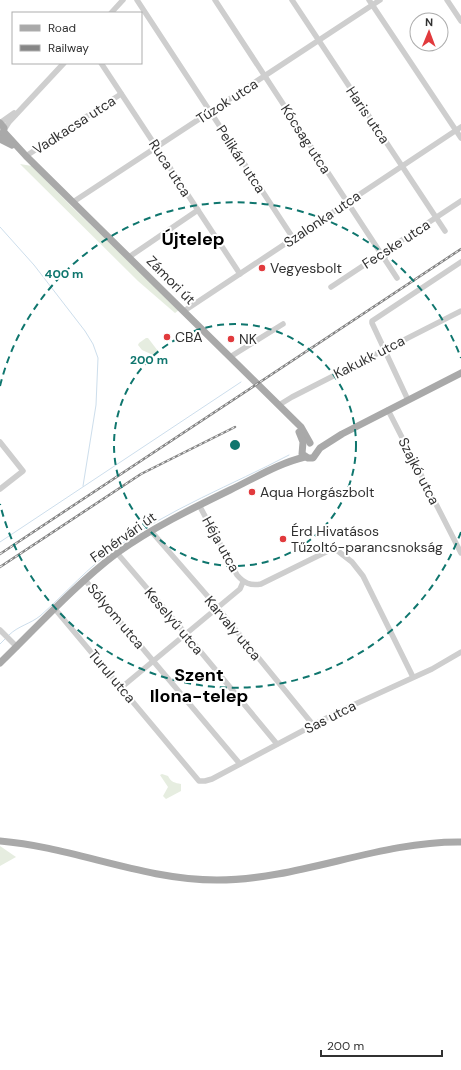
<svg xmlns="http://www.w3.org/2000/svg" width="461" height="1070" font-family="'DM Sans',sans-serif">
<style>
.green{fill:#e6ede0}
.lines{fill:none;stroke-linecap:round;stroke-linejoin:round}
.stream{stroke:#cddeec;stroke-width:1}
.minor{stroke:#cecece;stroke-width:5.5}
.major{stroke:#a9a9a9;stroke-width:7}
.rail-casing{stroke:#868686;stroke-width:2.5}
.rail{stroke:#fff;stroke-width:1;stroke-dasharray:3;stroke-linecap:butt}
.ring{fill:none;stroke:#0f766e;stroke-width:2;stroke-dasharray:7 5}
.poi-dot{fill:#e13a3d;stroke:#fff;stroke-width:1.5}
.labels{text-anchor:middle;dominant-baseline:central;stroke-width:4;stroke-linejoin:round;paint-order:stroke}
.street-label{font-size:14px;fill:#313131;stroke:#fff}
.poi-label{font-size:14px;fill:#313131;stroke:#fff;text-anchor:start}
.district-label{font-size:18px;font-weight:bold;fill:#000;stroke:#fff}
.centre{fill:#0f766e;stroke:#fff;stroke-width:2}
.ring-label{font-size:12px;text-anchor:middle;font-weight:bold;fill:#0f766e;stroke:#fff;stroke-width:4;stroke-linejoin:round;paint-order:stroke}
</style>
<rect width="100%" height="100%" fill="#fff"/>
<!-- green -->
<g class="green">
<polygon points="20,164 32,166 72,207 179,310 175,313 138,281"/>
<polygon points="146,338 148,338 158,351 153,355 142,350 138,345 139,343"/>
<path d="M 162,774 L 168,776 C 171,782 175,783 181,784 L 181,791 L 166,799 L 163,796 L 168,787 L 160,775 Z"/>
<polygon points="0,846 16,857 0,866"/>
</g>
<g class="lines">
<!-- stream -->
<g class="stream">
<polyline points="0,227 34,265 85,331 93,344 98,358 96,405 83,486"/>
<polyline points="0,542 241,382"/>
<path d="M 9,635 C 18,626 30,624 40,616 C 66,593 88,567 117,547 C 169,509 232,485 289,455"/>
<polyline points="0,644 5,639"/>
</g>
<!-- minor -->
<g class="minor">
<polyline points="137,0 293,238"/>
<polyline points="215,0 397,278"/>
<polyline points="292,0 445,231"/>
<polyline points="369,0 461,138"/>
<polyline points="447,0 461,21"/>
<polyline points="111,13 123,0"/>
<polyline points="101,63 240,274"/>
<polyline points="0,123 14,113"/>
<polyline points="4,130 9,122 64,63"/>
<polyline points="26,156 121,94"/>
<polyline points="73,202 380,0"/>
<polyline points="129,257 198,210"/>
<polyline points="331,287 461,201"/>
<polyline points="184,311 461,127"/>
<polyline points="230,357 283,324"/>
<polyline points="408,400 372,323 372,321 461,262"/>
<polyline points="279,405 292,397 461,311"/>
<polyline points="388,410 461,553"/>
<polyline points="0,442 23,471 0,489"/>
<path d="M 199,505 L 237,575 C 244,583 250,586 261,584 L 334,548 L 352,562 L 363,576 L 413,677"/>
<polyline points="151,531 217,607 314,726"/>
<polyline points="117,553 186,634 277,744"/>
<polyline points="85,580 240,764"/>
<polyline points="55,609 199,781 205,781 212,779 340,711 432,669 461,652"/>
<polyline points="0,630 17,647"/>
<polyline points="122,687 240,589 243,582"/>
</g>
<!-- major -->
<g class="major">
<polyline points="0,123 4,128 3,135"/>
<polyline points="4,132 26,156 301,427 310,443"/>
<polyline points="0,139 12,145"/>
<polyline points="299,432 303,442 302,454 308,458 313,458 320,448 342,434 461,373"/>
<path d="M 0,663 C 37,627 76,584 117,553 C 152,528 191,509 230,490 C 255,478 279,463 305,457"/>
<path d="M 0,841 C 73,847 142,880 217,880 C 300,880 378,841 461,842"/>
</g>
<!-- rail casing -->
<g class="rail-casing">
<g id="rail">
<polyline points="0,554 461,249"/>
<polyline points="0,567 141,474 235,427"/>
</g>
</g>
<!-- rail -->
<use href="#rail" class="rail"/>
</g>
<!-- distance rings -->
<g class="ring">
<circle cx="235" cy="445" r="121"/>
<path d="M461 532A242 242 0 0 1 0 504M0 386A242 242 0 0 1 461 358"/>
</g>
<!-- markers -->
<g class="poi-dot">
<circle cx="262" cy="268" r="4"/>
<circle cx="167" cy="337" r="4"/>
<circle cx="231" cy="339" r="4"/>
<circle cx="252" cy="492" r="4"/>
<circle cx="283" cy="539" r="4"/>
</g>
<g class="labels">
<!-- street labels -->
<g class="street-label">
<text transform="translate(227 101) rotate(-33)">Túzok utca</text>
<text transform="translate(368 115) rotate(56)">Haris utca</text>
<text transform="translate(74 125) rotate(-33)">Vadkacsa utca</text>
<text transform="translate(306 139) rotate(57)">Kócsag utca</text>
<text transform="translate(241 159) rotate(57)">Pelikán utca</text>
<text transform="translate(170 168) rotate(57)">Ruca utca</text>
<text transform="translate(322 219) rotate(-34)">Szalonka utca</text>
<text transform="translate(396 244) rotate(-33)">Fecske utca</text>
<text transform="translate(171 280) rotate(45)">Zámori út</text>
<text transform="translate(369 357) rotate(-27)">Kakukk utca</text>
<text transform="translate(419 471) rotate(63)">Szajkó utca</text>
<text transform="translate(123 537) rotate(-35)">Fehérvári út</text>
<text transform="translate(221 544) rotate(61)">Héja utca</text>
<text transform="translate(116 616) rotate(50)">Sólyom utca</text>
<text transform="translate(174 621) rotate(50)">Keselyű utca</text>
<text transform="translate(233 628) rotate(50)">Karvaly utca</text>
<text transform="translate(112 676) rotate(50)">Turul utca</text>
<text transform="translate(330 717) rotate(-27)">Sas utca</text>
</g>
<!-- poi labels -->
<g class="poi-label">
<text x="270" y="268">Vegyesbolt</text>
<text x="175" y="337">CBA</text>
<text x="239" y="339">NK</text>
<text x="260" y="492">Aqua Horgászbolt</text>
<text x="291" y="531">Érd Hivatásos<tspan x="291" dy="16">Tűzoltó-parancsnokság</tspan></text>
</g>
<!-- district labels -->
<g class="district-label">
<text x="193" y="239">Újtelep</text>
<text x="199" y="675">Szent<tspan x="199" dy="21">Ilona-telep</tspan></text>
</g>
</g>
<circle cx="235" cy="445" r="6" class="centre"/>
<g class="ring-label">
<text x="64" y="278">400 m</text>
<text x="149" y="364">200 m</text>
</g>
<!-- legend -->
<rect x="12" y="12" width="130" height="52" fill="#ffffff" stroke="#adadad"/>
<rect x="20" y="25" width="20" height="6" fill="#a9a9a9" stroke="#adadad"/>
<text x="48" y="32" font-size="12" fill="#313131">Road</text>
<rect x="20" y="45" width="20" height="6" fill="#868686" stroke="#adadad"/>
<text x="48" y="52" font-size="12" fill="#313131">Railway</text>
<!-- north arrow -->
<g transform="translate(429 32) rotate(1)"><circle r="19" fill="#ffffff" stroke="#adadad"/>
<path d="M0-3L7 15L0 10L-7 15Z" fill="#e13a3d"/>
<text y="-6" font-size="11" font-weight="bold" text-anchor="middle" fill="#313131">N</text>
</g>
<!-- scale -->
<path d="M321 1050v6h121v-6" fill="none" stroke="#313131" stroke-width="2"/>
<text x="327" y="1050" font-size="12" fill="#313131" stroke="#ffffff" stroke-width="3" paint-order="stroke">200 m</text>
</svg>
